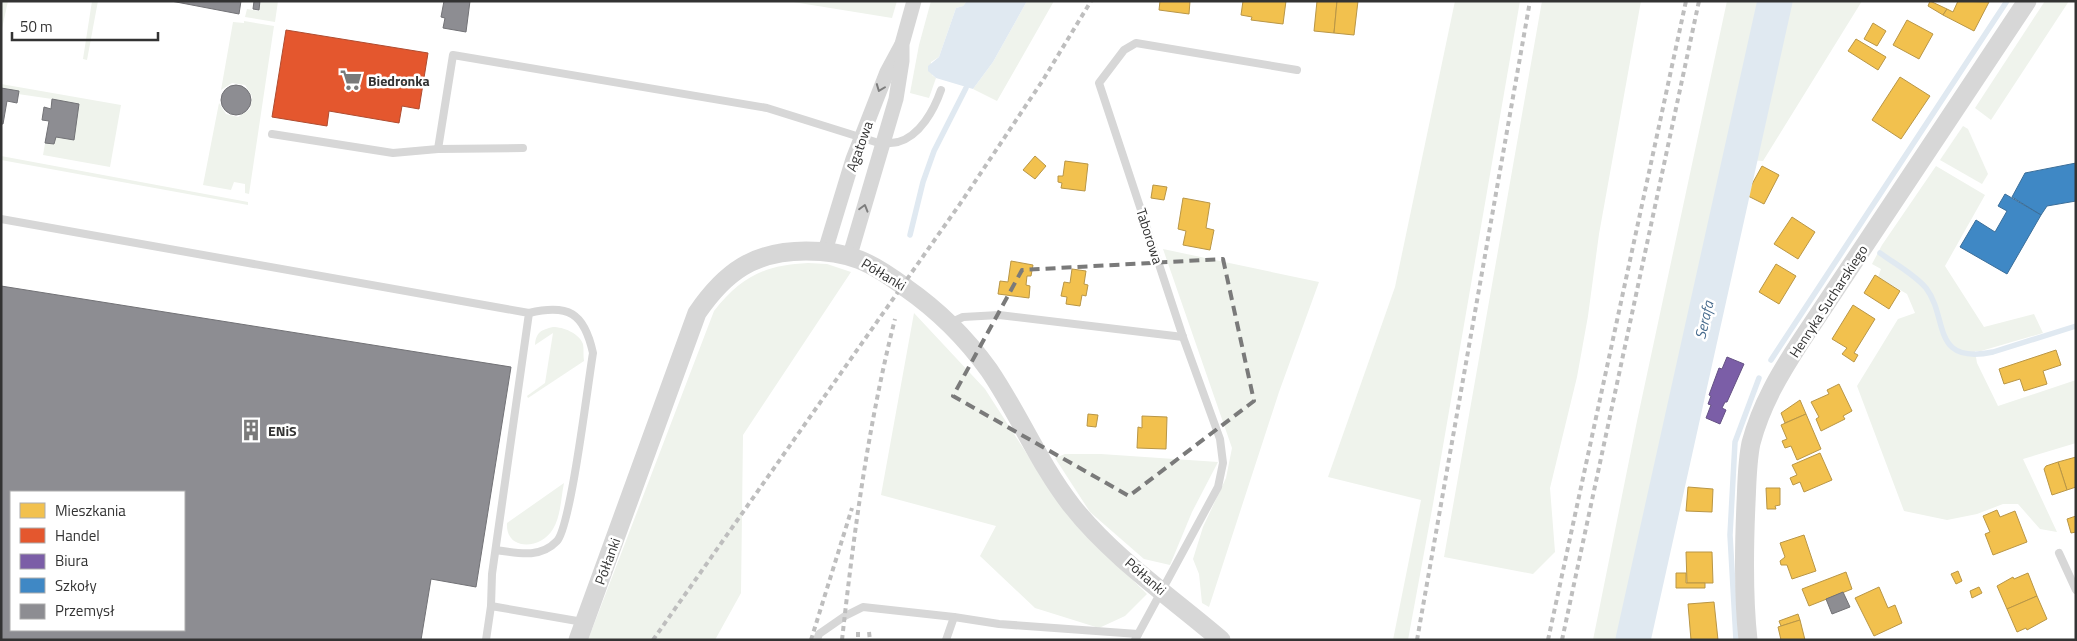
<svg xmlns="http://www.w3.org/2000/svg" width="2077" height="641" font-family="'Titillium Web',sans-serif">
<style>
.green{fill:#eff3ec}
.water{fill:#e0e9f1}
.homes{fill:#f2c14e;stroke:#b99646}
.shops{fill:#e4572e;stroke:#af4c30}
.offices{fill:#7b5ea7;stroke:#655184}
.schools{fill:#3f88c5;stroke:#3b6e99}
.industry{fill:#8d8d92;stroke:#727276;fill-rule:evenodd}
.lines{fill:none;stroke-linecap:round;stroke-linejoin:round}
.stream{stroke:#e0e9f1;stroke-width:5.5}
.river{stroke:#e0e9f1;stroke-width:35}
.service{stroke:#d7d7d7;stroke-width:8}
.minor{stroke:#d7d7d7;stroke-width:15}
.tertiary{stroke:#d7d7d7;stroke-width:19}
.rail{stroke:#bebebe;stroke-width:4;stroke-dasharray:5 4;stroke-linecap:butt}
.oneway{stroke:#7d7d7d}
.marked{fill:none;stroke:#7a7a7a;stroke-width:4;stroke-dasharray:10 6;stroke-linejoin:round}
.labels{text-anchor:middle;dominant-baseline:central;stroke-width:5;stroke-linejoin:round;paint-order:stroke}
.poi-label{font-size:14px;font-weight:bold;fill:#333;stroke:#fff;text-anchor:start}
.street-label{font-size:14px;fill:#333;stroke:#fff}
.water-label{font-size:15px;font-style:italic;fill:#486c8e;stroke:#fff}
</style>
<rect width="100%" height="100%" fill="#fff"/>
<!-- green -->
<g class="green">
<polygon points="1,1 8,1 1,33"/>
<polygon points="92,1 98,1 87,60 83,59"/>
<polygon points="261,1 278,1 275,22 245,17 247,9 259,11"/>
<polygon points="787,1 897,1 892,18"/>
<polygon points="931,1 967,1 963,6 956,8 939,57 931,62 932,75 936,78 929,98 910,93 919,45"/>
<polygon points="1027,1 1054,1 997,101 973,89 993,62"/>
<polygon points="1455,1 1520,1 1433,504 1408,640 1393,640 1421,500 1328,477 1395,287"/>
<polygon points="1542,1 1641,1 1599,234 1588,316 1577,377 1550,488 1555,552 1533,574 1444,557"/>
<polygon points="1727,1 1862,1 1763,161 1749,160 1684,424 1644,640 1593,640 1637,421"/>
<polygon points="2045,1 2069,1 1991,120 1975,108"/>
<polygon points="244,21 274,26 249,194 245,193 245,184 234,182 231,190 203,185 219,103 226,114 238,117 250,109 252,96 245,85 232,83 221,90 233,22 244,23"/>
<polygon points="1,84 121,105 110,167 43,155 49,121 44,107 51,109 52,99 18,94 1,88"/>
<polygon points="1963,126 1968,129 1988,174 1982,184 1940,160"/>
<polygon points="1,156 248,202 248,205 1,160"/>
<polygon points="1936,166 1985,195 1945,266 1984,327 2034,314 2043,333 1981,351 1975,351 1977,363 1998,406 2076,380 2076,443 2023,459 2057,532 2040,529 2018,504 2003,504 1977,514 1947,520 1904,511 1857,386 1898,319 1915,313 1907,294 1878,277 1881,269 1872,264 1882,245"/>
<polygon points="1163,249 1319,282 1279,392 1209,607 1202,603 1199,574 1193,559 1203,527 1226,478 1232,448"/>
<path d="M 808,263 L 827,264 L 851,272 L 743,435 L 741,593 L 715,640 L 588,640 L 714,311 C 741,277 764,265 808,263 Z"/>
<polygon points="914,313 985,389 1052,493 1092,540 1147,594 1125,616 1099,628 1035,608 980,556 996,526 881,495"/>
<path d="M 553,327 C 563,327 579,333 583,344 C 584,349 583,356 584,361 L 528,398 L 527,396 L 545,383 L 553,333 L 535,345 C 536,332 541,330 553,327 Z"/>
<polygon points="1065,454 1101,454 1218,462 1192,512 1170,565 1144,559 1090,512 1055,458"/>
<path d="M 564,483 C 561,497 561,516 553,529 C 541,550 505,551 507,523 Z"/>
</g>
<!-- water -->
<polygon class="water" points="967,1 1027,1 993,62 973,89 936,78 928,71 928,66 939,57 956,8 963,6"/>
<!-- homes -->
<g class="homes">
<polygon points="1160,1 1190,1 1189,14 1159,10"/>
<polygon points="1243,1 1286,1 1283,24 1251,20 1252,17 1241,15"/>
<polygon points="1317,1 1337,1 1334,33 1314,31"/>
<polygon points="1337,1 1358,1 1354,35 1334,33"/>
<polygon points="1930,1 1947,9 1943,15 1928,6"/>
<polygon points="1958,1 1989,2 1974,31 1943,15 1947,9 1953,12"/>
<polygon points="1907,20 1933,34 1919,59 1893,45"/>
<polygon points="1873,23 1886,31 1877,46 1864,39"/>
<polygon points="1856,39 1886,57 1878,70 1848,51"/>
<polygon points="1900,77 1930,96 1901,139 1872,120"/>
<polygon points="1035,156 1046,166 1035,179 1023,170"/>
<polygon points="1065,161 1088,164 1085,191 1061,188 1062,183 1058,182 1058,176 1063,176"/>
<polygon points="1762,166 1779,175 1764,204 1746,195"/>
<polygon points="1153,185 1167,187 1164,200 1151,198"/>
<polygon points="1183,198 1210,203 1206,228 1214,230 1210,250 1183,245 1186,231 1178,229"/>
<polygon points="1792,217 1815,232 1798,259 1774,244"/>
<polygon points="1011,261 1033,265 1031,276 1027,276 1026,285 1030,286 1029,298 998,294 1000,281 1008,282"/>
<polygon points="1776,264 1796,276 1779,304 1759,292"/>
<polygon points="1072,269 1086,271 1084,284 1088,285 1086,296 1082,295 1080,306 1066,304 1067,297 1061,296 1064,282 1070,283"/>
<polygon points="1875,275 1900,291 1889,309 1864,293"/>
<polygon points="1853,305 1875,319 1854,353 1858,355 1854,362 1842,354 1847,348 1832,339"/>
<polygon points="2056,350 2061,365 2043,371 2047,384 2024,391 2020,379 2004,384 1999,369"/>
<polygon points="1839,384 1852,411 1843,416 1845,419 1821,431 1816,419 1819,417 1811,402 1829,394 1827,390"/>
<polygon points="1800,400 1806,414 1785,423 1781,413"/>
<polygon points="1088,414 1098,415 1096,427 1087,426"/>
<polygon points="1806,414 1821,449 1797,460 1791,446 1785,448 1782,441 1787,439 1781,425"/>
<polygon points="1142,416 1167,417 1166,449 1137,448 1138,427 1142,428"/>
<polygon points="1820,453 1832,480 1804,492 1800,482 1793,485 1790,478 1797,475 1792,465"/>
<polygon points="2076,457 2076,487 2067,490 2058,462"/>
<polygon points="2058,462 2067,490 2052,495 2044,469 2046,466"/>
<polygon points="1688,487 1713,489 1712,512 1686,511"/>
<polygon points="1766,488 1780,488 1780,505 1775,506 1776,509 1767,509"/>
<polygon points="1997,510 2000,517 2015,511 2027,542 1993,555 1985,534 1990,532 1983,516"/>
<polygon points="2076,516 2076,532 2071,533 2067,519"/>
<polygon points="1804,535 1816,571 1792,579 1787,565 1781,565 1780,561 1785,557 1780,543"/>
<polygon points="1686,552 1712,552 1713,583 1687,583"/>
<polygon points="1958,571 1962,581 1956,584 1951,574"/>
<polygon points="1846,572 1852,589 1809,606 1802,589"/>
<polygon points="1676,573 1686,573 1686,583 1705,583 1705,588 1676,588"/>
<polygon points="2028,573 2037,596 2007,609 1997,586 2013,577 2014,579"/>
<polygon points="1879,587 1888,608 1895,605 1902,623 1874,636 1855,598"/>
<polygon points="1979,587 1982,593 1972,598 1970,591"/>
<polygon points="2037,596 2047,619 2027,630 2026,628 2017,632 2007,609"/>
<polygon points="1714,602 1718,640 1691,640 1688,604"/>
<polygon points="1798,614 1800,620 1781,626 1779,621"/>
<polygon points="1800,620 1805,640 1781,640 1778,627"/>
</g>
<!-- shops -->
<polygon class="shops" points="286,30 428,53 419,109 402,106 399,123 329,111 327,126 272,117"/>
<!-- offices -->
<polygon class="offices" points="1727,357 1744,364 1727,402 1725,402 1722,408 1726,410 1720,424 1706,418 1711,405 1708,404 1711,396 1709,395 1719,368 1722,369"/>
<!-- schools -->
<g class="schools">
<polygon points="2076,163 2076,201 2047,206 2041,215 2012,197 2025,173"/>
<polygon points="2005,194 2041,215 2007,274 1960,247 1976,220 1995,232 2007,211 1998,206"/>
</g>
<!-- industry -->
<g class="industry">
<polygon points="171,1 241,1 239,14"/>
<polygon points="254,1 260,1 259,10 253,9"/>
<polygon points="444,1 470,1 466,32 443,28 445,18 441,17"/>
<circle cx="236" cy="100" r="15"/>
<polygon points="1,88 19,91 17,103 7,101 3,124 1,124"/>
<polygon points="52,99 79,104 74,140 56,137 54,144 45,143 49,121 42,120 44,107 51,109"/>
<path d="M 1,286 L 511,367 L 476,587 L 431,579 L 421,640 L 1,640 ZM 11,492 L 184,492 L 184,630 L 11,630 Z"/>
<polygon points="1843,592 1850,607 1832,614 1826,599"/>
</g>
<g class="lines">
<!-- stream -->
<g class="stream">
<polyline points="910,235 923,182 934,151 966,88"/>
<path d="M 1880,253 C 1895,264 1914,274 1926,288 C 1949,318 1930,365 1993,352 L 2076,326"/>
<polyline points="1771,360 2007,1"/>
<polyline points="1736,640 1730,535 1735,442 1759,378"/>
</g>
<!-- river -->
<polyline class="river" points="1633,640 1775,1"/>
<!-- service -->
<g class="service">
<polyline points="272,134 393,153 438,149 523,148"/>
<path d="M 438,149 L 453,55 L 767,108 L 882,144 C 887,143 893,143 898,142 C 920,136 934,110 941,90"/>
<polyline points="1,219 529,313 492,574 491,606"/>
<polyline points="950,323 963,317 999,315 1183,337"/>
<path d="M 496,550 C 517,553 540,559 557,541 C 571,526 588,382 593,353 C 584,312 568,304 529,313"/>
<polyline points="2059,553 2076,590"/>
<polyline points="486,640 491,606 583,622"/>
<polyline points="817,640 819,634 845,616 863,607 954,617 999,624 1138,634"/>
<polyline points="946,640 954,617"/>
<polyline points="1135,640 1218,487 1223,463 1220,439 1183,337 1099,83 1124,50 1136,43 1297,70"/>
</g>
<!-- minor -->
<g class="minor">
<polyline points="825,251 853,159 887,72 901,46"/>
<polyline points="850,255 896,99 902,61 902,44 914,1"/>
</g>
<!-- tertiary -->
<g class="tertiary">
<path d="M 578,640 L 697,313 C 725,272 754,251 806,251 C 850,251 871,262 906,288 C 939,311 966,338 989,370 C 1019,414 1039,464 1072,506 C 1112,557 1172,598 1221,640"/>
<path d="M 1748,640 C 1743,595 1744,548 1746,503 C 1747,483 1747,462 1751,443 C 1761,405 1780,373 1801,341 L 2027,1"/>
</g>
<!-- rail -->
<g class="rail">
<polyline points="858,632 858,640"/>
<polyline points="869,632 870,640"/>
<polyline points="653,640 962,201 1043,80 1091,1"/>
<polyline points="811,640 852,508"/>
<path d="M 842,640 C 854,532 868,425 895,319"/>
<polyline points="1417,640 1530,1"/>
<polyline points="1548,640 1686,1"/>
<polyline points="1562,640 1699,1"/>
</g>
</g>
<!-- one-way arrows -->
<defs><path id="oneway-chevron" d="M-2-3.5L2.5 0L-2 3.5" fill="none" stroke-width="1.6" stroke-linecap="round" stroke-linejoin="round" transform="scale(1.25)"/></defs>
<g class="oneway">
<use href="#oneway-chevron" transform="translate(880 88) rotate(111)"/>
<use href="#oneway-chevron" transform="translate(864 208) rotate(-74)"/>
</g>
<!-- marked area -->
<path class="marked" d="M 1223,259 L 1254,401 L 1129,496 L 953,396 L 1022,270 Z"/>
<!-- icons -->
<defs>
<g id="supermarket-bare" transform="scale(1.725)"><path d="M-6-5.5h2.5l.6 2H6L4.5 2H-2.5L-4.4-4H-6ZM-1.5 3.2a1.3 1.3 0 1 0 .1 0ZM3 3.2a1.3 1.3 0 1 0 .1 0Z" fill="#7a7a7a" stroke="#fff" stroke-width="2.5" paint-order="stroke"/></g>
<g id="building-bare" transform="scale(1.725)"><path d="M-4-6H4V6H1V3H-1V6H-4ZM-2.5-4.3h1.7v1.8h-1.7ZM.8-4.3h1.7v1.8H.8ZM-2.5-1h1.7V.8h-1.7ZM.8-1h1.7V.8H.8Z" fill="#7a7a7a" stroke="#fff" stroke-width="2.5" paint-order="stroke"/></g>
</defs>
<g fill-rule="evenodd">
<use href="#supermarket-bare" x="351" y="80"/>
<use href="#building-bare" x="251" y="430"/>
</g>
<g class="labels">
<!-- poi labels -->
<g class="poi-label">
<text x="368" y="80">Biedronka</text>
<text x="268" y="430">ENiS</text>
</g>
<!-- street labels -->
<g class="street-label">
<text transform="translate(859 146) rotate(-70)">Agatowa</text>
<text transform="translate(1150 236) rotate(72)">Taborowa</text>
<text transform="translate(884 274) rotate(31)">Półłanki</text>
<text transform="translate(1828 301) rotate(-57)">Henryka Sucharskiego</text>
<text transform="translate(607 561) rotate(-70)">Półłanki</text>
<text transform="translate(1146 576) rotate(41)">Półłanki</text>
</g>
<!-- water labels -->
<g class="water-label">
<text transform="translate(1704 320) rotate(-77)">Serafa</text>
</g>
</g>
<!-- border -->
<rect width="2077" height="641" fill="none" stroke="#333333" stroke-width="5"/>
<!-- legend -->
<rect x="10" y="491" width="175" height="140" fill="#ffffff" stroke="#adadad"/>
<rect x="20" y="503" width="25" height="15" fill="#f2c14e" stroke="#adadad"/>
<text x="55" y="516" font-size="15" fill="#333333">Mieszkania</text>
<rect x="20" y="528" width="25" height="15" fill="#e4572e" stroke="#adadad"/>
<text x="55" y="541" font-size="15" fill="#333333">Handel</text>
<rect x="20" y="554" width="25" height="15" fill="#7b5ea7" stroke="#adadad"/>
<text x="55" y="566" font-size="15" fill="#333333">Biura</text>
<rect x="20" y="578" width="25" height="15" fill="#3f88c5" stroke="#adadad"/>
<text x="55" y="591" font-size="15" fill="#333333">Szkoły</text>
<rect x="20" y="604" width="25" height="15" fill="#8d8d92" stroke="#adadad"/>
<text x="55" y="616" font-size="15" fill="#333333">Przemysł</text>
<!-- scale -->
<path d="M12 32v8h146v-8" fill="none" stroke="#333333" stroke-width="2.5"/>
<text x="20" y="32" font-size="15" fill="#333333" stroke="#ffffff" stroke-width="4" paint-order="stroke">50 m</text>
</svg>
